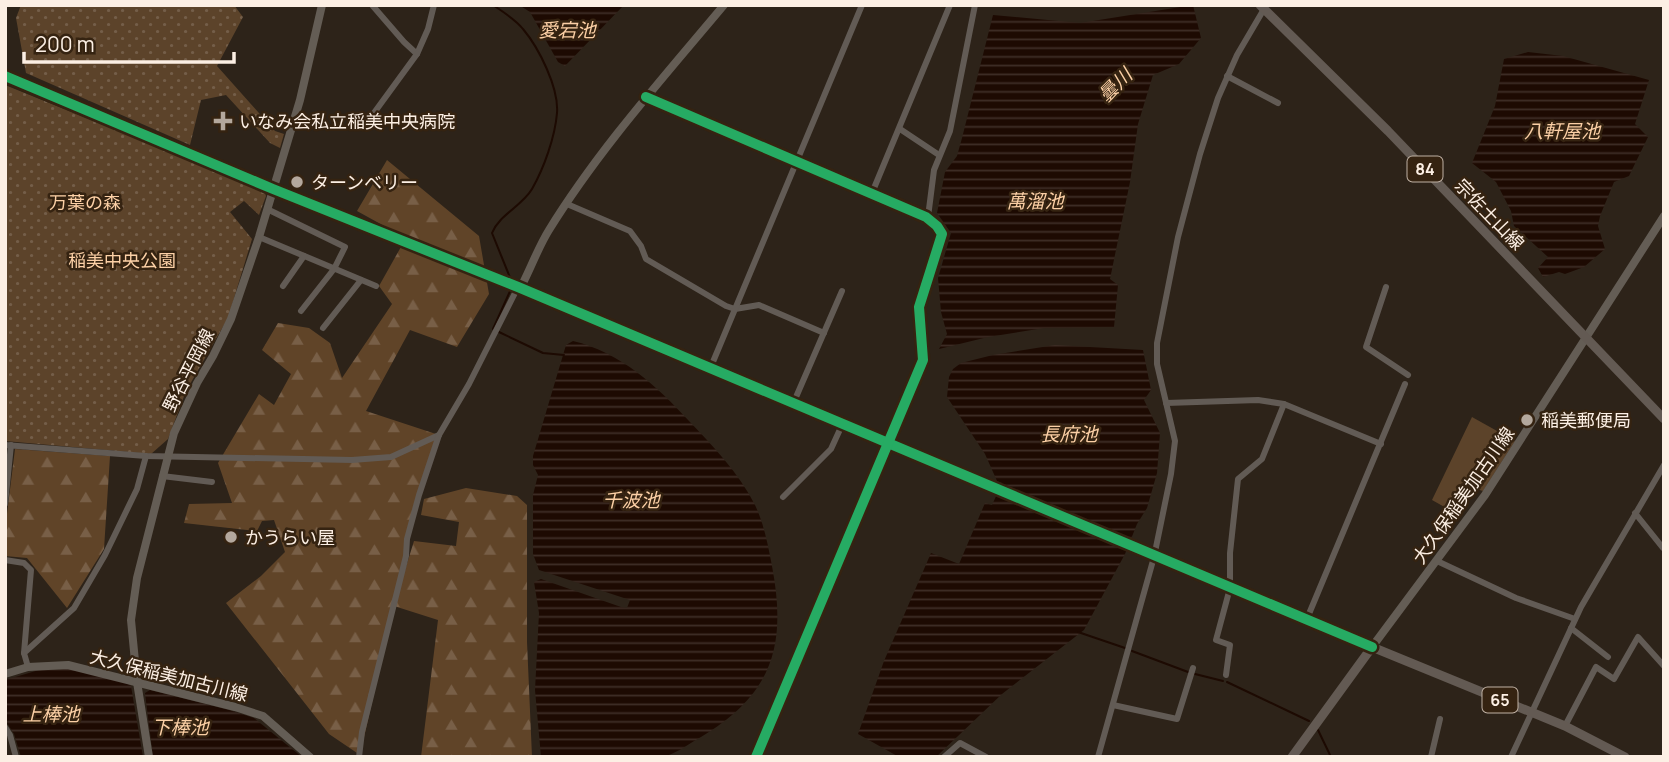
<svg xmlns="http://www.w3.org/2000/svg" width="1669" height="762" font-family="Manrope,'Noto Sans JP',sans-serif">
<style>
.green{fill:#5c432a}
.forest{fill:url(#forest-firs)}
.park{fill:url(#park-dots)}
.water{fill:url(#water-rules)}
.lines{fill:none;stroke-linecap:round;stroke-linejoin:round}
.stream{stroke:#1d0a02;stroke-width:2}
.street{stroke:#625b55;stroke-width:6}
.secondary{stroke:#645d55;stroke-width:8}
.primary{stroke:#635a53;stroke-width:9}
.cycleway-casing{stroke:#352311;stroke-width:15}
.cycleway{stroke:#26ab63;stroke-width:10}
.poi-dot{fill:#b4a89d;stroke:#352311;stroke-width:2.5}
.labels{text-anchor:middle;dominant-baseline:central;stroke-width:5;stroke-linejoin:round;paint-order:stroke}
.shield{fill:#352311;stroke:#c0b2a5;stroke-width:2}
.shield-label{font-size:16px;font-weight:bold;fill:#fcefe4}
.poi-label{font-size:18px;fill:#fcefe4;stroke:#352311;text-anchor:start}
.park-label{font-size:18px;fill:#fcd0a6;stroke:#352311}
.street-label{font-size:18px;fill:#fcefe4;stroke:#352311}
.water-label{font-size:19px;font-style:italic;fill:#fbcfa5;stroke:#352311}
</style>
<defs>
<pattern id="forest-firs" width="22" height="20" patternUnits="userSpaceOnUse" patternTransform="scale(1.75)"><rect width="22" height="20" fill="#604428"/><path d="M5 1l3.5 6h-7zM16 11l3.5 6h-7z" fill="#785f47"/></pattern>
<pattern id="park-dots" width="8" height="8" patternUnits="userSpaceOnUse" patternTransform="scale(1.75)"><rect width="8" height="8" fill="#5c432a"/><path d="M2 2h.1M6 6h.1" fill="none" stroke="#745e49" stroke-width="1.8" stroke-linecap="round"/></pattern>
<pattern id="water-rules" width="6" height="5" patternUnits="userSpaceOnUse" patternTransform="scale(1.75)"><rect width="6" height="5" fill="#1d0a02"/><path d="M0 2.5h6" fill="none" stroke="#3f2e27"/></pattern>
</defs>
<rect width="100%" height="100%" fill="#2d2319"/>
<!-- green -->
<polygon class="green" points="1472,417 1515,441 1483,491 1473,488 1457,514 1432,500"/>
<!-- forest -->
<g class="forest">
<polygon points="387,160 479,236 489,294 457,347 410,330 366,411 439,435 416,508 396,599 414,541 456,546 459,522 421,515 424,499 466,488 517,496 527,505 527,642 532,757 421,757 438,620 394,606 360,755 329,734 226,603 261,576 285,552 274,520 262,521 257,531 184,523 189,504 232,503 218,463 259,394 274,405 291,374 262,350 278,323 309,328 330,343 342,378 392,304 379,286 406,238 357,211"/>
<polygon points="15,449 110,456 104,549 67,608 27,558 5,556 5,530"/>
</g>
<!-- park -->
<g class="park">
<polygon points="21,5 234,5 243,17 217,66 275,131 284,134 280,148 270,143 226,95 201,100 190,145 26,73 16,18"/>
<polygon points="5,85 264,190 266,196 259,215 244,201 230,212 252,239 228,318 186,391 168,439 151,454 5,441"/>
</g>
<!-- water -->
<g class="water">
<polygon points="519,5 624,5 565,66 558,62 530,12"/>
<polygon points="1193,5 1201,38 1179,64 1153,75 1138,124 1130,182 1110,279 1118,285 1114,327 1044,328 988,337 939,349 947,334 941,312 938,278 951,233 937,213 945,172 957,156 962,138 993,15 1080,23"/>
<polygon points="1528,52 1563,56 1649,80 1635,124 1648,137 1629,176 1614,182 1600,216 1598,226 1605,249 1584,267 1565,274 1559,272 1543,277 1538,268 1548,257 1514,226 1511,211 1496,182 1472,163 1495,106 1504,59"/>
<path d="M 573,341 C 620,352 657,386 689,421 C 713,446 739,473 755,505 C 764,524 768,545 772,566 C 787,645 773,694 701,737 C 690,743 680,751 669,755 C 660,759 647,757 637,757 C 605,757 573,757 541,757 L 535,690 L 539,613 L 534,582 L 541,579 L 621,607 L 627,608 L 630,600 L 539,570 L 533,554 L 533,495 L 538,475 L 533,465 L 533,456 L 566,345 Z"/>
<polygon points="1055,345 1143,350 1151,390 1144,400 1160,433 1157,473 1147,508 1137,524 1125,554 1084,630 1002,694 936,757 899,757 858,734 884,661 931,553 959,564 985,503 992,505 1002,483 997,481 985,454 947,397 949,377 953,369 961,363 993,355"/>
<polygon points="73,669 125,682 131,686 143,757 21,757 14,734 5,720 5,680 39,670"/>
<polygon points="150,690 229,710 254,718 302,757 153,757 145,693"/>
</g>
<g class="lines">
<!-- stream -->
<g class="stream">
<path d="M 493,5 C 503,12 515,19 523,29 C 539,48 559,88 557,113 C 555,137 544,168 532,189 C 522,206 499,215 492,233 L 511,280"/>
<polyline points="493,329 511,289"/>
<polyline points="499,332 543,353 564,355"/>
<polyline points="1078,632 1125,648"/>
<polyline points="1132,651 1188,672"/>
<polyline points="1195,674 1223,681"/>
<polyline points="1227,682 1309,721"/>
<polyline points="1318,730 1331,757"/>
</g>
<!-- street -->
<g class="street">
<polyline points="372,5 404,42 417,54 428,29 434,5"/>
<polyline points="1227,76 1278,103"/>
<polyline points="646,97 926,217 937,226 942,234 919,307 923,360 756,757"/>
<polyline points="371,117 417,54"/>
<polyline points="900,129 939,155"/>
<polyline points="872,193 950,5"/>
<polyline points="567,204 630,231 641,246 646,259 726,306 735,309 759,305 824,333"/>
<polyline points="267,209 345,247 334,269 301,311"/>
<polyline points="928,217 934,170 950,131 975,5"/>
<polyline points="259,237 376,286"/>
<polyline points="283,286 304,256"/>
<polyline points="1386,287 1366,347 1408,375"/>
<polyline points="323,328 361,280"/>
<polyline points="710,369 862,5"/>
<polyline points="1166,403 1258,400 1284,404 1381,444"/>
<polyline points="793,404 842,291"/>
<polyline points="5,445 146,456 352,460 391,457 439,435"/>
<polyline points="162,476 212,482"/>
<polyline points="783,497 831,449 842,425"/>
<polyline points="5,504 11,445"/>
<polyline points="1635,513 1663,548"/>
<polyline points="5,560 24,563 31,570 24,653"/>
<polyline points="1437,561 1516,598 1575,619"/>
<polyline points="1306,621 1405,384"/>
<polyline points="1571,628 1608,657"/>
<polyline points="28,667 24,653 74,608 105,555 137,489 146,456"/>
<polyline points="1226,675 1230,645 1216,640 1230,588 1230,553 1238,479 1262,459 1284,404"/>
<polyline points="1113,705 1177,719 1193,668"/>
<polyline points="1565,726 1596,667 1614,679 1638,637 1664,666"/>
<polyline points="5,727 10,735 16,757"/>
<polyline points="359,757 362,732 406,556 407,539 419,495 439,435 469,384 518,287"/>
<polyline points="944,757 960,743 986,757"/>
<polyline points="1098,757 1154,557 1171,474 1175,441 1157,364 1157,343 1178,237 1200,154 1218,98 1237,55 1264,9"/>
<polyline points="1431,757 1440,719"/>
<polyline points="1511,757 1581,607 1664,465"/>
</g>
<!-- secondary -->
<g class="secondary">
<polyline points="5,76 273,189 518,287 1372,647 1485,495 1664,216"/>
<path d="M 518,287 L 523,283 C 532,265 539,246 549,230 C 599,149 663,78 724,5"/>
<polyline points="5,674 28,667 68,665 235,707 263,716 310,757"/>
<polyline points="149,757 137,682 131,620 137,578 174,433 197,383 213,356 231,319 259,237 300,100 322,5"/>
</g>
<!-- primary -->
<g class="primary">
<polyline points="1260,5 1388,131 1664,419"/>
<polyline points="1292,757 1372,647 1565,726 1625,757"/>
</g>
<!-- cycleway casing -->
<g class="cycleway-casing">
<g id="cycleway">
<polyline points="5,76 273,189 518,287 1372,647"/>
<polyline points="646,97 926,217 937,226 942,234 919,307 923,360 756,757"/>
</g>
</g>
<!-- cycleway -->
<use href="#cycleway" class="cycleway"/>
</g>
<!-- markers -->
<g class="poi-dot">
<path d="M219.5 110.5h7v7h7v7h-7v7h-7v-7h-7v-7h7z"/>
<circle cx="297" cy="182" r="7"/>
<circle cx="1527" cy="420" r="7"/>
<circle cx="231" cy="537" r="7"/>
</g>
<g class="labels">
<!-- shield labels -->
<g class="shield">
<rect x="1407.5" y="156.5" width="35" height="25" rx="5"/>
<rect x="1482.5" y="687.5" width="35" height="25" rx="5"/>
</g>
<g class="shield-label">
<text x="1425" y="169">84</text>
<text x="1500" y="700">65</text>
</g>
<!-- poi labels -->
<g class="poi-label">
<text x="239" y="121">いなみ会私立稲美中央病院</text>
<text x="311" y="182">ターンベリー</text>
<text x="1541" y="420">稲美郵便局</text>
<text x="245" y="537">かうらい屋</text>
</g>
<!-- park labels -->
<g class="park-label">
<text x="85" y="202">万葉の森</text>
<text x="122" y="260">稲美中央公園</text>
</g>
<!-- street labels -->
<g class="street-label">
<text transform="translate(1490 214) rotate(46)">宗佐土山線</text>
<text transform="translate(188 370) rotate(-63)">野谷平岡線</text>
<text transform="translate(1463 495) rotate(-55)">大久保稲美加古川線</text>
<text transform="translate(169 675) rotate(14)">大久保稲美加古川線</text>
</g>
<!-- water labels -->
<g class="water-label">
<text x="567" y="30">愛宕池</text>
<text transform="translate(1115 85) rotate(-45)">曇川</text>
<text x="1562" y="131">八軒屋池</text>
<text x="1035" y="201">萬溜池</text>
<text x="1069" y="434">長府池</text>
<text x="631" y="500">千波池</text>
<text x="51" y="714">上棒池</text>
<text x="180" y="727">下棒池</text>
</g>
</g>
<!-- border -->
<rect width="1669" height="762" fill="none" stroke="#fcefe4" stroke-width="14"/>
<!-- scale -->
<path d="M24 52v10h210v-10" fill="none" stroke="#fcefe4" stroke-width="3.5"/>
<text x="35" y="52" font-size="21" fill="#fcefe4" stroke="#352311" stroke-width="5" paint-order="stroke">200 m</text>
</svg>
